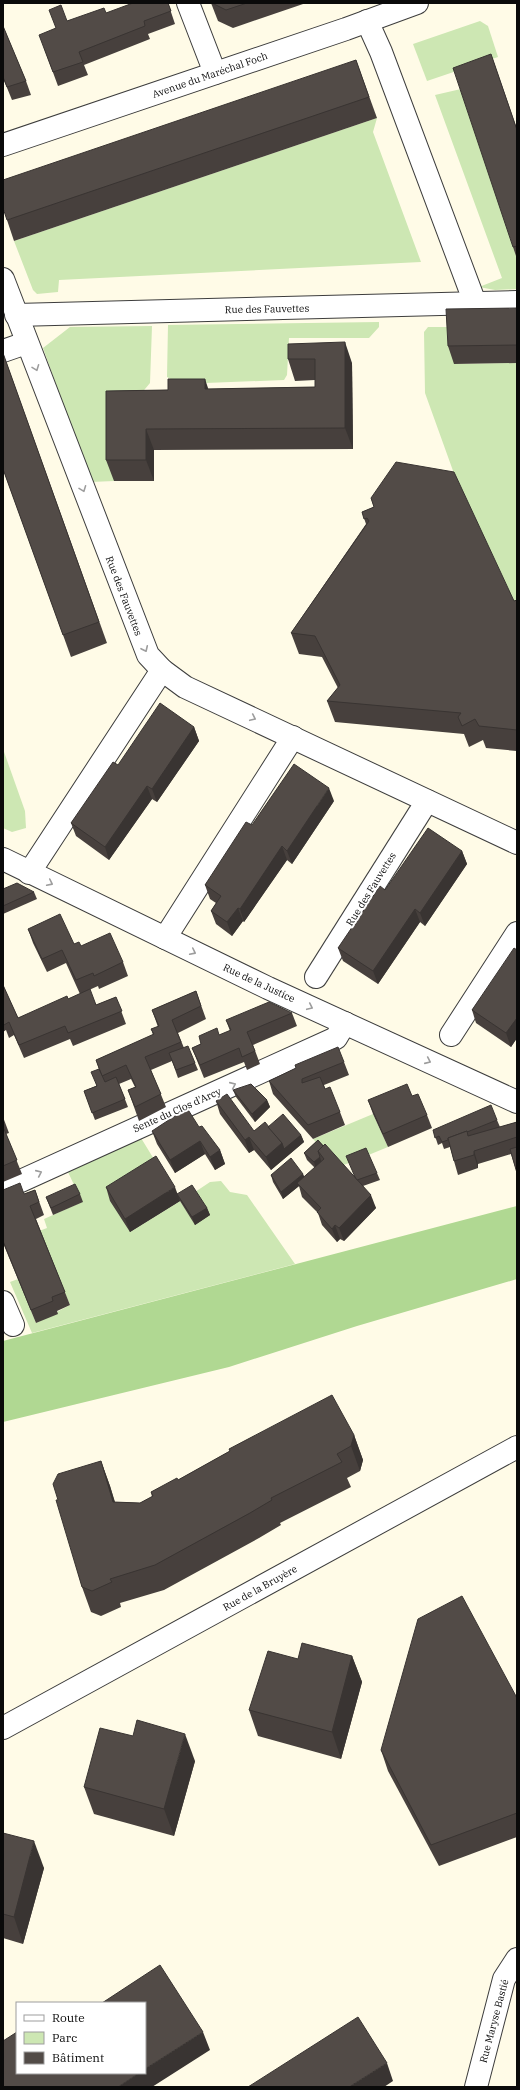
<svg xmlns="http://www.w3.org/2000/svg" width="520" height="2090" font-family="'IBM Plex Serif',serif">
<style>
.green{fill:#cde7b3}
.forest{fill:#b0d892}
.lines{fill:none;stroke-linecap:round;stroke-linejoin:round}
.minor-casing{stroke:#3d3d3d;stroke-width:24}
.minor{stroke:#fff;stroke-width:22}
.wall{fill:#47403d}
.shaded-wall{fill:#393432}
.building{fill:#524b47;stroke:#393432}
.oneway{stroke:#9d9d9d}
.labels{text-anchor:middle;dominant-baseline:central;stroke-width:4;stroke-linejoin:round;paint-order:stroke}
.street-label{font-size:10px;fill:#0a0a0a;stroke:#fff}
</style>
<rect width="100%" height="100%" fill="#fffbe7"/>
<!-- green -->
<g class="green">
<polygon points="480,21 488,26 498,57 427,81 413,44"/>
<polygon points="461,89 517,258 517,289 495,290 479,287 502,278 435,95"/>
<polygon points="377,118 373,132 421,262 59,280 58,292 37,294 33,290 14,241"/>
<polygon points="379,322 379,327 369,338 289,338 287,375 284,380 180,384 167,377 168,325"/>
<polygon points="152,326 150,383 140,395 113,412 114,481 91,482 43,348 70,327"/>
<polygon points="428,327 453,327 455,364 517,363 517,613 461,493 425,393 424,332"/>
<polygon points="3,749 25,811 26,828 12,832 3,828"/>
<polygon points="373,1114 388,1147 339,1167 313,1139"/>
<polygon points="141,1138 160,1169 130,1232 180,1201 195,1224 195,1192 210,1182 221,1181 230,1192 247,1195 295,1264 32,1333 10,1282 18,1279 36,1323 70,1305 39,1231 47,1228 44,1219 82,1202 68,1172"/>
</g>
<!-- forest -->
<polygon class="forest" points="517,1206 517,1279 357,1326 229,1367 3,1422 3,1341"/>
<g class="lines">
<!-- minor casing -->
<g class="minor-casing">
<g id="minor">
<polyline points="188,3 215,73"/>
<polyline points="367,21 381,52 475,303"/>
<polyline points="3,145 346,29 417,3"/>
<polyline points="3,279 148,655 162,670 185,687 517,843"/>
<polyline points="16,315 517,302"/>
<polyline points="3,351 26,343"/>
<polyline points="3,859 268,988 517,1102"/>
<polyline points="29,873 162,670"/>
<polyline points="165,938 293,737"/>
<polyline points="316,977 427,801"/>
<polyline points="451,1035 517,933"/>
<polyline points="3,1189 336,1038 345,1023"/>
<polyline points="3,1302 13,1325"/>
<polyline points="3,1728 517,1447"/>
<polyline points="476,2087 504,1979 517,1959"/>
</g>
</g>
<!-- minor -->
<use href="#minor" class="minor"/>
</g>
<!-- wall -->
<g class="wall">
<polygon points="168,3 175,24 148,34 150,39 84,65 88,75 58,86 44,48 56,28 67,21 106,13"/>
<polygon points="211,3 306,3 233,28 218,21"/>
<polygon points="3,26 26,81 31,95 12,100 3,78"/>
<polygon points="491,54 517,129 517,259 513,247"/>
<polygon points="356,60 377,118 14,241 7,220"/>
<polygon points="517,308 517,363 454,364 448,346"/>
<polygon points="288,344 352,363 353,449 154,450 154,481 114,481 106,460 106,391 315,387 315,380 295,381 288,359"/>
<polygon points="3,353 107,643 71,657 3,469"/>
<polygon points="371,498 514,601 517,600 517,751 486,748 483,740 469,747 464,734 335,722 327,701 338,688 322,657 299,654 291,633 366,524 362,512 374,507"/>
<polygon points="194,727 199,741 157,802 152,799 109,860 76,836 71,823 118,765"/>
<polygon points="334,801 292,864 287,860 244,922 243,921 232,936 216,924 211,911 216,903 210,899 205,885 252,825"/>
<polygon points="462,851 467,864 425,926 420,922 378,984 343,961 338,948 385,890"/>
<polygon points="3,889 34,892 37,899 3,914"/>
<polygon points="28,929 81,946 123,962 128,976 99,989 98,986 89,990 96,1005 116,997 126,1024 73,1046 70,1039 24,1058 14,1035 9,1038 6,1030 3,1032 3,985 18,1018 68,999 80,994 66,963 47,972 33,943"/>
<polygon points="517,950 517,1038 511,1047 476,1023 472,1010"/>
<polygon points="196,991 206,1019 178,1033 184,1048 195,1063 198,1070 178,1078 172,1061 151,1070 166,1107 139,1121 128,1090 135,1087 131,1079 119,1084 128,1107 95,1120 84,1091 96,1086 99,1069 96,1060 153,1035 151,1029 158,1027 152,1010"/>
<polygon points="292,1013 297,1026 253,1045 260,1064 247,1070 244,1062 204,1078 192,1048 219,1035 230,1031 226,1020"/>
<polygon points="344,1062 349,1075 324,1085 325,1089 340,1112 345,1125 313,1139 273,1094 269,1081"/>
<polygon points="233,1090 267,1100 270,1107 255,1122 236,1097"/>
<polygon points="412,1096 427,1115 432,1128 388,1147 373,1114 368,1100"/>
<polygon points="216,1101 254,1131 268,1127 301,1135 304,1142 271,1170 254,1150 249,1153 220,1114"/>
<polygon points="3,1117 9,1133 6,1134 22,1174 3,1182"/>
<polygon points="497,1120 500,1127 517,1122 517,1173 511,1154 478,1164 478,1168 458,1175 450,1147 444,1149 442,1143 438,1145 433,1130"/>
<polygon points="199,1127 220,1150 225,1164 215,1170 205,1154 175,1173 157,1144 152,1131"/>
<polygon points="318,1140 354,1176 377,1173 380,1180 363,1186 376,1208 344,1241 340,1239 337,1242 322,1225 318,1213 302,1197 299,1186 283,1199 273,1182 271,1175 303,1174 304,1177 315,1168 307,1160 304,1153"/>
<polygon points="106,1187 177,1194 207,1208 210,1215 195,1225 180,1201 130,1232 110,1201"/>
<polygon points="3,1190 24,1194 35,1190 44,1215 36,1219 70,1305 57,1311 58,1314 36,1323 3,1243"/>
<polygon points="80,1194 83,1202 53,1215 46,1197"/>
<polygon points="354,1435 363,1460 360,1471 347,1478 351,1487 280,1523 281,1525 259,1538 164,1590 120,1603 121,1607 101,1616 91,1612 82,1587 58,1500 101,1461 110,1486 115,1502 140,1503 152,1497 151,1492 178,1480 230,1451 229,1449"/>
<polygon points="352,1656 362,1682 341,1759 258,1736 249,1710"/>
<polygon points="517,1698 517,1837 439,1866 388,1771 381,1750"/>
<polygon points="195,1761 174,1836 94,1814 84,1787"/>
<polygon points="3,1833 44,1868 23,1944 3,1938"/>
</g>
<!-- shaded-wall -->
<g class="shaded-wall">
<polygon points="345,342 352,363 353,449 345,428"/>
<polygon points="205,379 212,400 205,389"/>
<polygon points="146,429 154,450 154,481 146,460"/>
<polygon points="194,727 199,741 157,802 152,789"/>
<polygon points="147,786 152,799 109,860 105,847"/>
<polygon points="329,788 334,801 292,864 287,851"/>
<polygon points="282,846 287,860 244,922 240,909"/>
<polygon points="462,851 467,864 425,926 420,913"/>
<polygon points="238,908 243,921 232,936 227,922"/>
<polygon points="415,909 420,922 378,984 373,971"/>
<polygon points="517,1018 517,1038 511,1047 506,1033"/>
<polygon points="267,1100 270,1107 255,1122 252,1114"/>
<polygon points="301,1135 304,1142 271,1170 266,1157 282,1143"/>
<polygon points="249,1137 254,1150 249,1153 245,1140"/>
<polygon points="200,1141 205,1154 175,1173 170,1160"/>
<polygon points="220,1150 225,1164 215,1170 210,1157"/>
<polygon points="474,1151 478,1164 478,1168 474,1155"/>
<polygon points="320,1157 322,1164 316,1169 314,1162"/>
<polygon points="303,1174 306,1181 297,1183 299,1186 283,1199 281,1192"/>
<polygon points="175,1187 180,1201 130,1232 125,1219"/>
<polygon points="371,1195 376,1208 344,1241 339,1228"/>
<polygon points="207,1208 210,1215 195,1225 192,1217"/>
<polygon points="335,1225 340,1239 337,1242 332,1229"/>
<polygon points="354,1435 363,1460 360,1471 351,1446"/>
<polygon points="101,1461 110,1486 122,1527 113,1502"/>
<polygon points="352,1656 362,1682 341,1759 332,1732"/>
<polygon points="185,1734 195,1761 174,1836 164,1809"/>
<polygon points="34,1841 44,1868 23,1944 14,1917"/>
<polygon points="203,2032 210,2050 152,2087 118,2087 139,2073 145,2073 145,2069"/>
<polygon points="387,2063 393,2081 384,2087 349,2087"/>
</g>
<!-- building -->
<g class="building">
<polygon points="133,3 168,3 171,11 144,21 145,26 79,52 83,62 53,72 39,35 56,28 49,10 61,5 67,21 104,8 106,13"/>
<polygon points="212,3 247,3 226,10"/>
<polygon points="3,26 26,81 7,87 3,77"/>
<polygon points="491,54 517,130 517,246 513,247 453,68"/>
<polygon points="356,60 369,97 7,220 3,208 3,180"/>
<polygon points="517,308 517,345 448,346 446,309"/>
<polygon points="345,342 345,428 146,429 146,460 106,460 106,391 168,390 168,379 205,379 205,389 315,387 315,359 288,359 288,344"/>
<polygon points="3,353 99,622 63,635 3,469"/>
<polygon points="396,462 454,472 514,601 517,600 517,730 479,726 475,719 462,726 458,717 461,713 327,701 340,685 315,636 291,633 369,521 367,518 364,519 362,512 374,507 371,498"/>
<polygon points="160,703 194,727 152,789 147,786 105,847 71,823 113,762 118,765"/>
<polygon points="294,764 329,788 287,851 282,846 240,909 238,908 227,922 211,911 221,896 205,885 246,822 252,825"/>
<polygon points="428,828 462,851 420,913 415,909 373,971 338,948 380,886 385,890"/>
<polygon points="17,883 34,892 3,906 3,889"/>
<polygon points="60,914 74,944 79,942 81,946 110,933 123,962 94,976 93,973 76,980 62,950 42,959 28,929"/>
<polygon points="514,948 517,950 517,1018 506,1033 472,1010"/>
<polygon points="3,985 18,1018 67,996 68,999 90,989 96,1005 116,997 122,1011 68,1033 65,1026 19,1045 9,1022 4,1025 3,1022"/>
<polygon points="196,991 201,1006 172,1020 181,1042 145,1057 161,1094 135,1107 128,1090 136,1087 126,1065 102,1076 96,1060 154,1034 151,1029 159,1026 152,1010"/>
<polygon points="269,1002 292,1013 247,1032 255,1051 242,1057 239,1048 200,1065 192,1048 201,1044 199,1036 217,1028 219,1035 231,1030 226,1020"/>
<polygon points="188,1046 195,1063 176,1070 169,1053"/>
<polygon points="338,1047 344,1062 302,1079 302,1083 320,1077 325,1089 330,1087 340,1112 308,1125 269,1081 296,1068 295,1065"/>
<polygon points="99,1069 105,1082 116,1077 125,1099 92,1113 84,1091 97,1086 91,1072"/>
<polygon points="251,1084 267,1100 252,1114 233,1090"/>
<polygon points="407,1084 412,1096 418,1094 427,1115 383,1134 368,1100"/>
<polygon points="227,1094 254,1131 265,1122 282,1143 266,1157 249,1137 245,1140 216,1101"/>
<polygon points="491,1105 497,1120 467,1132 467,1131 448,1138 448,1140 442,1142 439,1136 435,1138 433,1130"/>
<polygon points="187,1108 199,1127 202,1126 220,1150 210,1157 200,1141 170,1160 152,1131"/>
<polygon points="283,1114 301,1135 284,1149 282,1143 268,1127"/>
<polygon points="517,1122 517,1137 474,1151 474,1155 454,1161 448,1138 467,1131 468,1136"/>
<polygon points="4,1129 17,1160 3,1166 3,1130"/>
<polygon points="318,1140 323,1146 318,1151 320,1157 314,1162 304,1153"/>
<polygon points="325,1144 371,1195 339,1228 335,1225 332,1229 317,1212 321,1208 297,1183 324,1159 318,1151"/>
<polygon points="517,1147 517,1173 510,1149"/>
<polygon points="366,1148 377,1173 357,1180 355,1177 346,1156"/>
<polygon points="156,1156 175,1187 125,1219 106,1187"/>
<polygon points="291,1158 303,1174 281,1192 271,1175"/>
<polygon points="20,1183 24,1194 35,1190 39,1202 30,1206 65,1292 52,1297 53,1301 31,1310 3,1241 3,1190"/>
<polygon points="75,1184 80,1194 51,1208 46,1197"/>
<polygon points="192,1185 207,1208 192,1217 177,1194"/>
<polygon points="332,1395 354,1435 351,1446 337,1454 342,1462 271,1498 272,1500 250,1513 155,1565 110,1579 112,1582 92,1591 82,1587 56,1500 58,1500 53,1484 58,1474 101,1461 113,1502 140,1503 153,1496 151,1492 177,1478 178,1480 230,1451 229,1449"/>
<polygon points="462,1596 517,1698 517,1813 431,1845 381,1750 418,1619"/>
<polygon points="302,1643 352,1656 332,1732 249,1710 268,1651 298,1659"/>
<polygon points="137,1720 185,1734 164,1809 84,1787 100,1728 133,1736"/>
<polygon points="3,1833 34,1841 14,1917 3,1914"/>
<polygon points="160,1965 203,2032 145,2069 145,2003 102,2003"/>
<polygon points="358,2017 387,2063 349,2087 248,2087"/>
<polygon points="17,2032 17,2073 139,2073 118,2087 3,2087 3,2041"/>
</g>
<!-- one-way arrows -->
<defs><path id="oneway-chevron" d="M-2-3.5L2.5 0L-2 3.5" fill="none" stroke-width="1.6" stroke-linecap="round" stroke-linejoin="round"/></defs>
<g class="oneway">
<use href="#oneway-chevron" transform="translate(36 368) rotate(69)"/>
<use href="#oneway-chevron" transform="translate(83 489) rotate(69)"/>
<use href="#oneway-chevron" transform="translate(145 649) rotate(65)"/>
<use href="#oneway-chevron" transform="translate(253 718) rotate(25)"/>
<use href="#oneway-chevron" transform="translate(50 883) rotate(26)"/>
<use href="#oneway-chevron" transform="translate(193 952) rotate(26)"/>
<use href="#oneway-chevron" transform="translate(310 1007) rotate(25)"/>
<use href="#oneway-chevron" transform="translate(428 1061) rotate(24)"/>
<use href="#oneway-chevron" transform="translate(233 1085) rotate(-24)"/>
<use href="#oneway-chevron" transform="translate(39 1173) rotate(-24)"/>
</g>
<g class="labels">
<!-- street labels -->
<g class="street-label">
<text transform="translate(210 75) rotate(-19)">Avenue du Maréchal Foch</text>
<text transform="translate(267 309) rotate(-1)">Rue des Fauvettes</text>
<text transform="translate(124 596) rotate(69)">Rue des Fauvettes</text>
<text transform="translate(371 889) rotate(-58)">Rue des Fauvettes</text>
<text transform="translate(259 983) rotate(25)">Rue de la Justice</text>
<text transform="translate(177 1110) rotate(-24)">Sente du Clos d'Arcy</text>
<text transform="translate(260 1588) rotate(-29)">Rue de la Bruyère</text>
<text transform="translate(494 2021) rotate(-75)">Rue Maryse Bastié</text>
</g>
</g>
<!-- border -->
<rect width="520" height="2090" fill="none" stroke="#0a0a0a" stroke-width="8"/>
<!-- legend -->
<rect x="16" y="2002" width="130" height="72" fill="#ffffff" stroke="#9d9d9d"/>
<rect x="24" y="2015" width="20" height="6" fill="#ffffff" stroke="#9d9d9d"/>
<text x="52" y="2022" font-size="12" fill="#0a0a0a">Route</text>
<rect x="24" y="2032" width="20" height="12" fill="#cde7b3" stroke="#9d9d9d"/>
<text x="52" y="2042" font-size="12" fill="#0a0a0a">Parc</text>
<rect x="24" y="2052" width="20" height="12" fill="#524b47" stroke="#9d9d9d"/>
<text x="52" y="2062" font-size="12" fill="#0a0a0a">Bâtiment</text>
</svg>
